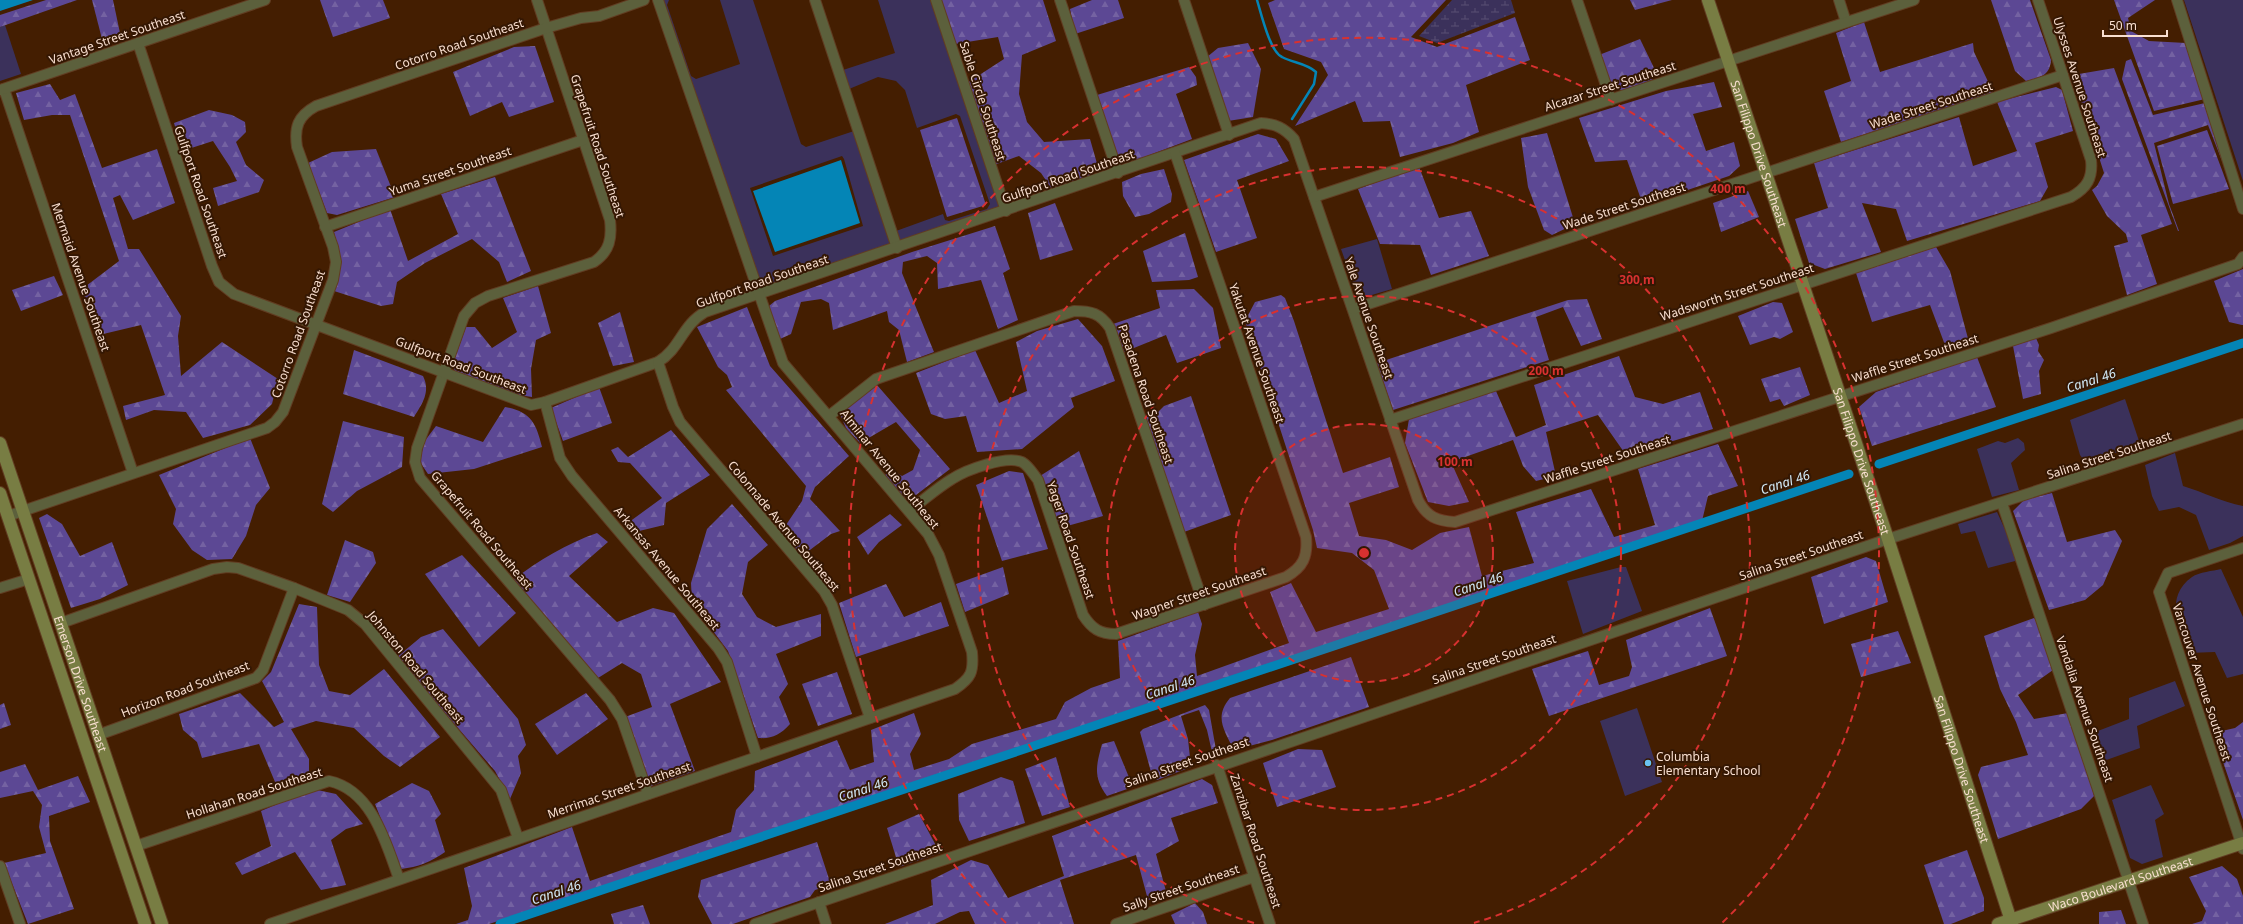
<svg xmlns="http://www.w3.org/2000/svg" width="2243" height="924" font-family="'Noto Sans',sans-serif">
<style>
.green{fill:#3b315b;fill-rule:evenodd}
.forest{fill:url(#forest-firs)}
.wetland{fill:url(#wetland-marsh)}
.water{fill:#0485b6}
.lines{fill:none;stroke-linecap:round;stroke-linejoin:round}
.stream{stroke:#0485b6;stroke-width:2.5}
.canal{stroke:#0485b6;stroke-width:9}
.street-casing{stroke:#613d22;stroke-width:12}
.secondary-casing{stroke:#613d22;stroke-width:14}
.street{stroke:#5c603c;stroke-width:10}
.secondary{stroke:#787d43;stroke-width:12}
.ring{fill:none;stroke:#d83130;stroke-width:2;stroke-dasharray:7 5}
.poi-dot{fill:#6ac3f1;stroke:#341703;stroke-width:1.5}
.labels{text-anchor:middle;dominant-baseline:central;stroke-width:4;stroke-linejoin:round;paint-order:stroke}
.street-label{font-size:12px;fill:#f9dfd0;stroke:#341703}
.poi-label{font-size:12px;fill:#f9dfd0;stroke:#341703;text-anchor:start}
.water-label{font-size:13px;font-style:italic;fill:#d1e8f5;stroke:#341703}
.centre{fill:#d83130;stroke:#341703;stroke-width:2}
.ring-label{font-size:12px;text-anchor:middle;font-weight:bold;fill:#d83130;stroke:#341703;stroke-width:4;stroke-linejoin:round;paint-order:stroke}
</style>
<defs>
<pattern id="forest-firs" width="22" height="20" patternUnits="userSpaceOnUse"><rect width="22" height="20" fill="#5c4894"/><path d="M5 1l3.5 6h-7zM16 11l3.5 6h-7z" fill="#7462a2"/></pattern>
<pattern id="wetland-marsh" width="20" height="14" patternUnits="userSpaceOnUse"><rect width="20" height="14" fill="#3b315b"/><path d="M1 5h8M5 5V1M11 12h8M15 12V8" fill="none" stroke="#584e72"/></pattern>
</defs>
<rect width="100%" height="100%" fill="#441e01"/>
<!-- green -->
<g class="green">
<path d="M 663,0 L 669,0 L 667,5 L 691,76 L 696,79 L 740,64 L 720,0 L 753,0 L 801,144 L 806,147 L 854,131 L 891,244 L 761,288 ZM 842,156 L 844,159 L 863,226 L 773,256 L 750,188 Z"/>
<polygon points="878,0 931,0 1000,207 900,242 896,231 943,214 945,220 949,221 987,209 990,204 960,116 956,114 917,128 905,90 896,81 878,77 849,89 843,70 895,53"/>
<polygon points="2184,0 2243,0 2243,181"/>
<polygon points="5,25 21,74 0,81 0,27"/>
<polygon points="1377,239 1392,289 1365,297 1356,291 1341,249"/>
<polygon points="2125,399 2142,450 2140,452 2132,455 2108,452 2101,461 2088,466 2080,455 2070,420"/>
<polygon points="2018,438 2024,443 2025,450 2011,463 2019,490 1992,497 1977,449 1998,441 2005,443"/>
<path d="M 2175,453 L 2183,486 C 2203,492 2222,502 2243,506 L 2243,536 L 2230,543 L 2209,550 L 2196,515 L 2179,507 L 2159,511 L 2152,496 L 2145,465 Z"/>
<polygon points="1997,512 2019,560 1988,568 1975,531 1961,534 1958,524"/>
<polygon points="1621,567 1626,567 1642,611 1583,634 1567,581"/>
<path d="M 2221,569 L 2243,617 L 2243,674 L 2227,678 L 2215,652 L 2188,653 C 2179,627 2164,597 2192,577 C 2199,572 2213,571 2221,569 Z"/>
<polygon points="2175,681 2185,706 2137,726 2140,748 2098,763 2090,734 2129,719 2129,698"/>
<polygon points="1637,708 1662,782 1625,796 1600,721"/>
<polygon points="2151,785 2164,814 2155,820 2163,857 2142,864 2130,858 2112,800"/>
</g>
<!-- forest -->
<g class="forest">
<polygon points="46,0 77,0 0,27 0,15"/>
<polygon points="92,0 113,0 120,33 102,39"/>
<polygon points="320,0 383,0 390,18 333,37"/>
<polygon points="940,0 1043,0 1056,41 1022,55 1019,94 1027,122 1044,142 1090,139 1098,167 1091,175 1051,188 1041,173 1019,156 994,165 967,83 1004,59 998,37 955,44"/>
<polygon points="1092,0 1118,0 1124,18 1075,34 1070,9"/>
<polygon points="1275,0 1446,0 1411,37 1437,47 1515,17 1530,60 1466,85 1479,132 1453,143 1400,157 1390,121 1363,122 1355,101 1295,126 1328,75 1321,62 1284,49 1268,3"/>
<polygon points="1630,0 1672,0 1635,10"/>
<path d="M 1991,0 L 2030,0 L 2051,60 C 2050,76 2039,78 2026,81 L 2015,71 Z"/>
<polygon points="2114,0 2155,0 2128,18 2131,31 2149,41 2186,43 2205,99 2154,111"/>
<polygon points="1864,22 1880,72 1973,43 1974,52 1993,92 1841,142 1824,91 1851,81 1836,33"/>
<polygon points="1640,39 1656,72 1653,79 1625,91 1611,88 1599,55"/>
<polygon points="1248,43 1261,69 1253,117 1228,121 1207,57 1218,48"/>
<polygon points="535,46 554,102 509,117 502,102 470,116 453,72 514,47"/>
<polygon points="2131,59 2153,115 2205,103 2226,171 2208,125 2154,143 2169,204 2179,231 2178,231 2122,79 2126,61"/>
<polygon points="1189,67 1196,77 1197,85 1176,94 1192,139 1139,159 1119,159 1097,95"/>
<polygon points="2114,68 2172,224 2141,235 2157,284 2127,295 2114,246 2128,242 2126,234 2107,216 2092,190 2097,186 2104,173 2073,75"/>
<polygon points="1714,82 1722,107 1693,114 1706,151 1734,142 1740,166 1729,176 1643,205 1627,160 1595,162 1579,118 1666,91"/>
<polygon points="50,84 60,100 75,94 102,168 157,149 175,203 133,220 120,195 113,198 128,249 139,249 181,316 178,336 181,376 222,342 278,379 272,404 250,425 203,438 186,412 154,410 126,420 123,406 165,395 141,325 99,335 82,289 119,261 70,115 52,115 24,120 16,93"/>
<polygon points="2056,87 2062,90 2073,131 2035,143 2048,187 2040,201 1907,241 1896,209 1862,203 1881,252 1825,269 1809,263 1795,219 1828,208 1814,163 1959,117 1973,166 2017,151 1997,102"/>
<polygon points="209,110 232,115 245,122 246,132 236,142 246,165 264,180 259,192 218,206 213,188 237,181 230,167 213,141 182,151 174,123"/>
<polygon points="957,118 986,205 947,217 920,130"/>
<polygon points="2207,130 2229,189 2173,204 2157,146"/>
<polygon points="1547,133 1575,224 1552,235 1544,230 1528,187 1521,138"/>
<polygon points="1258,134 1276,139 1289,161 1237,180 1257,238 1216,252 1184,160"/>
<polygon points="376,149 395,197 337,215 327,213 308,163 332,152"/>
<polygon points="1419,167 1439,218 1471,211 1489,256 1431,275 1420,245 1380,244 1358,189"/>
<polygon points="1164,169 1172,194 1171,202 1149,214 1135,217 1123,196 1122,182 1141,174"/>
<path d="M 495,177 L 531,271 L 507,282 L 499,262 L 472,239 L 425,263 L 397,282 L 393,304 L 381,306 L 334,291 C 340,268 340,256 334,232 L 390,209 L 408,261 L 458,234 L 441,194 Z"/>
<polygon points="1748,191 1759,217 1721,232 1713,203"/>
<polygon points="1055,203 1073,250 1040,260 1028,213"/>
<polygon points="995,226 1010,269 1003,273 1018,320 998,329 981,280 938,289 937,263 927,256 903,262 902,273 934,352 907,362 899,330 889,322 887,311 833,330 829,303 821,299 801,302 791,334 778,340 769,306 775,301 912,252"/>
<polygon points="1185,233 1198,277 1189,280 1152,282 1143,251"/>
<polygon points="1936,247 1950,271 1970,346 1948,353 1930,305 1872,322 1856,273"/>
<polygon points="2243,269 2243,325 2242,325 2229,322 2214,281"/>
<polygon points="54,276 63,295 21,311 12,290"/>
<polygon points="538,286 551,333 536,340 531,369 532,397 512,394 455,372 453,363 466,327 475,327 492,348 517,332 503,298"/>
<polygon points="1194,289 1213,308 1221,348 1177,363 1166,335 1124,352 1113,324 1160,308 1156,290"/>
<polygon points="1281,295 1285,298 1294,321 1343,473 1390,457 1399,487 1349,503 1359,536 1386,540 1412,550 1440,533 1469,527 1482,576 1534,563 1516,512 1591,489 1614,537 1655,525 1638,469 1718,444 1738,486 1708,496 1702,521 489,924 456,924 468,920 472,906 464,868 572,827 590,881 731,832 736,810 754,790 755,771 837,740 850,770 874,762 871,730 914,713 921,734 910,754 914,770 949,759 972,744 1056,719 1065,702 1091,688 1120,678 1118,641 1198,612 1202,624 1195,655 1197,676 1289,643 1270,592 1291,583 1316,632 1389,609 1374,570 1352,553 1317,548 1313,530 1245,321 1255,302"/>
<polygon points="1587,299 1602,339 1581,346 1563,307 1536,317 1549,360 1393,410 1377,363 1568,300"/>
<polygon points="1773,302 1782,303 1793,332 1780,339 1774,337 1750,345 1738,316"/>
<polygon points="747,307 770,366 849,456 815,487 810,499 840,531 831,534 802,556 782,531 802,501 806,486 726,390 732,387 727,375 718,367 697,327"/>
<polygon points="620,312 634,362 613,366 598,323"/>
<polygon points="1078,319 1102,346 1115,381 1071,398 1074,407 1022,449 977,452 966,416 945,419 931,414 916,373 975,350 999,403 1027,391 1016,342 1037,331"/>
<polygon points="2036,338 2039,345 2038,351 2044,360 2039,371 2041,394 2023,399 2013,346"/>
<path d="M 354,350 L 423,376 C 431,392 422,404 414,417 L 343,394 Z"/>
<polygon points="1619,356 1635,397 1663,404 1700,392 1713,429 1626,455 1598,415 1546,432 1556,476 1536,481 1523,466 1513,440 1451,462 1469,502 1449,506 1428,502 1405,443 1409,419 1496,391 1516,437 1546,425 1534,385"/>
<polygon points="1977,357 1996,407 1872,446 1859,407 1876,392"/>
<polygon points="1800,367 1810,395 1784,406 1780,399 1770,402 1761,379"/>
<polygon points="877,385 950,469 916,495 904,497 885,475 892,470 902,476 913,470 920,450 896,422 860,443 846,428 840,414"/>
<polygon points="599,387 612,423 563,441 551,408"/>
<polygon points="1191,396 1231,515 1184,532 1145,418 1158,412 1164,406"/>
<path d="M 505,407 C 531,412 536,423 542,447 L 474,469 L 428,474 L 420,462 L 424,442 L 436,426 L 483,442 Z"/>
<polygon points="343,421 404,437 402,467 357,491 333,512 322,504"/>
<polygon points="671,430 710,475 666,503 664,525 635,532 625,525 662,498 630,463 618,462 611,450 618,447 628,457"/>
<polygon points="250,438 270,488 256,505 246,536 232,559 207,560 192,550 173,524 176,509 159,475"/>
<polygon points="1079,451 1103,516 1060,528 1040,476"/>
<polygon points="1009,471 1023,473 1048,549 1002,561 976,485"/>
<polygon points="2052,493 2067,542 2115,530 2122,541 2103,585 2085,600 2049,610 2013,511 2024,500"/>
<path d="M 732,504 L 768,545 L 748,562 L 742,594 L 757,617 L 776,627 L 821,614 L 821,636 L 776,654 L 788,684 L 779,697 L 790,724 C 780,735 772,739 758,738 L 728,651 L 692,603 L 691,583 L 707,529 Z"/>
<polygon points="47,514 62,524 80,556 112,542 128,585 100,599 71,608 39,518"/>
<polygon points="890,514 902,525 879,542 868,555 857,537"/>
<path d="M 597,533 L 608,542 L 569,576 L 617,622 L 653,608 L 674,613 L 721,682 L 670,704 L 695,771 L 651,786 L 625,717 L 652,707 L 641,674 L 622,663 L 598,678 L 513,580 C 539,560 566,544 597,533 Z"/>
<polygon points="345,540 373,552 376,563 350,602 327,595"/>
<polygon points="462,555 516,613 479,647 425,574"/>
<polygon points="1866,557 1876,561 1888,602 1824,624 1811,577"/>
<polygon points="1003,567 1009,594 965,612 956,584"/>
<polygon points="886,584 904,617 941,602 949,626 856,657 839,603"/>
<polygon points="299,604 317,607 319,665 329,691 350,695 384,669 440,737 400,767 384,756 354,728 316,721 291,729 309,759 309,778 278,789 259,744 202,758 197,742 183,730 179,714 240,693 274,727 284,722 262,681 271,672"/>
<polygon points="1710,608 1727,656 1549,716 1532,669 1588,651 1599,685 1629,676 1632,667 1626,640"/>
<polygon points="2034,618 2039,624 2053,670 2018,695 2034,719 2068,713 2089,776 2094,796 2081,809 1998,839 1978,775 1981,767 2028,755 2016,722 2000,689 1984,636"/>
<polygon points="443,629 518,719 526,745 518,756 521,773 510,799 495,771 397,657 421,637"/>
<polygon points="1898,631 1911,663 1861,677 1851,644"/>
<path d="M 1351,657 L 1369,707 L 1272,740 L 1234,750 C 1224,730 1214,717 1230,698 Z"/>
<polygon points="837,672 852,714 818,726 802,684"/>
<polygon points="586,693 608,719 557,755 535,724"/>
<polygon points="4,703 11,725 0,729 0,705"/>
<polygon points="1205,705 1209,710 1216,750 1212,752 1207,730 1199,710 1181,716 1188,739 1191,767 1157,780 1151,772 1140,732 1143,729"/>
<polygon points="2243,722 2243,820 2213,733 2235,728"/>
<path d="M 1114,741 L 1133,787 L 1107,796 C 1093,777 1096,766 1102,744 Z"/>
<polygon points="1298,749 1322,750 1336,787 1277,807 1263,763"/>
<polygon points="1056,757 1070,807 1042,816 1025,769"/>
<polygon points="25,764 38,790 78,776 90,802 49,816 50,841 74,909 28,924 4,863 46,853 39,827 42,805 33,791 0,798 0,772"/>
<polygon points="1001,777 1013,781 1025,823 969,841 959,820 958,794"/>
<polygon points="1202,779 1212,785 1218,803 1171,818 1179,841 1156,854 1167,895 1148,900 1136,855 1060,880 1074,924 975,924 969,911 960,912 935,924 885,924 933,905 931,880 971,860 988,865 1008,898 1064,876 1052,836"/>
<path d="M 412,783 L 429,791 L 441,814 L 435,820 L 445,852 C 431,862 418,867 401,869 L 375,804 Z"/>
<polygon points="313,789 336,794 363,824 346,829 331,840 346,885 321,890 295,852 242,875 235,863 271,846 261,811"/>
<polygon points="919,814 940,853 899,867 887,828"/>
<polygon points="817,842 831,885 815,890 810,897 733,924 712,924 698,897 701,880"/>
<polygon points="1967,850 1984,898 1984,911 1951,924 1944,924 1924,865"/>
<polygon points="2222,866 2237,879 2243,896 2243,924 2192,924 2202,921 2206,911 2189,877"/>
<polygon points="1195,903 1203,912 1207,924 1175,924 1171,915"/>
<polygon points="643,905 650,924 614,924 611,914"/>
<polygon points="2121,910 2126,924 2099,924 2099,912"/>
</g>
<!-- wetland -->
<polygon class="wetland" points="1452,0 1511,0 1515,13 1437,43 1419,36"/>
<!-- water -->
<g class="water">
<polygon points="0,0 33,0 0,11"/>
<polygon points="841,160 860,223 775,252 753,191"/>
</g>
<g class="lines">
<!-- stream -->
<path class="stream" d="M 1257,0 C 1261,13 1270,52 1282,57 C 1293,63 1306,63 1316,72 L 1314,84 L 1292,119"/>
<!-- canal -->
<g class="canal">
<polyline points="1879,464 2243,343"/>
<polyline points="500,924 1849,474"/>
</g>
<!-- street casing -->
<g class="street-casing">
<g id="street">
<path d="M 537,0 L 610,220 C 612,238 610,251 594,262 L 488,296 L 475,303 L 464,316 L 417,448 L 415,462 L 420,478 L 610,700 L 622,719 L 648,794"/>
<polyline points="815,0 897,248"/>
<polyline points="936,0 1006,211"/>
<polyline points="1060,0 1118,173"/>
<polyline points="1184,0 1229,135"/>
<polyline points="1577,0 1611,100"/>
<polyline points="1839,0 1846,22"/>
<polyline points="2177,0 2243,209"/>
<path d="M 138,43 L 212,266 L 219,282 L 234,294 L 531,405 L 545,402 L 658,362 C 680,349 682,325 705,312 L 1261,123 C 1276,124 1284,128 1294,139 L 1418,500 C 1427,517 1437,521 1455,522 L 2051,328 L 2238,264 L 2243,257"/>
<polyline points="4,89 133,473"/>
<polyline points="0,90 265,0"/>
<polyline points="1314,197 1914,0"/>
<polyline points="325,227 583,140"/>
<polyline points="1353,309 2063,75"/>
<polyline points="658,362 673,407 680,422 824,591 832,605 870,718"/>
<polyline points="545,402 560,458 572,476 718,648 727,662 757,757"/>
<path d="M 829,416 L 876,379 L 1074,311 C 1091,311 1100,313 1110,328 L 1204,605"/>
<path d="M 1390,420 L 2071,197 C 2087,188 2093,178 2091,160 L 2038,0"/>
<polyline points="2002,503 2143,924"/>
<path d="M 910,510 C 924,500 937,488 952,479 C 966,470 1006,455 1022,462 C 1029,466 1033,474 1038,480 L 1083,615 C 1092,629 1100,634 1116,634 L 1286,577 C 1303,567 1308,557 1306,537 L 1175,153"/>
<path d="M 8,516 L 267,428 L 275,422 L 283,412 L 333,280 L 336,262 L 333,247 L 297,147 C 294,127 298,116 316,106 L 546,28 L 581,18 L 599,16 L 644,0"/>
<polyline points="2243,548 2168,573 2159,592 2243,849"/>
<polyline points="0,588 29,579"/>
<polyline points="61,623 213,569 227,567 238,568 294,588 348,610 365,624 501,790 518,838"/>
<polyline points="98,735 256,678 263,670 294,588"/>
<polyline points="1217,765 1270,924"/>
<path d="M 136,846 L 329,781 C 372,790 386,843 399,879"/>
<polyline points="0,866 20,924"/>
<polyline points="819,902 826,924"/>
<path d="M 270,924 L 955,689 C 971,678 974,672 972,652 L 939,555 L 928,534 L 783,363 L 658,0"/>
<polyline points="755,924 1888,539 2243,424"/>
<polyline points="1116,924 1254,877"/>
</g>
</g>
<!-- secondary casing -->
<g class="secondary-casing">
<g id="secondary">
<path id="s1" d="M 1708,0 L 1888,539 L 2012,924"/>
<path id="s2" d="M 0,443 L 162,924"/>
<polyline points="0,493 145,924"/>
<path id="s3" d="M 1998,924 L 2243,843"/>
</g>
</g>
<!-- street -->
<use href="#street" class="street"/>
<!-- secondary -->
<use href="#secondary" class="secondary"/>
</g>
<!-- distance rings -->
<circle cx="1364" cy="553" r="129" fill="#d83130" fill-opacity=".12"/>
<g class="ring">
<circle cx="1364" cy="553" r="129"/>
<circle cx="1364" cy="553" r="257"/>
<path d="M1254 923A386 386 0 1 1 1474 923"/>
<path d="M1006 923A515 515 0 1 1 1722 923"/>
</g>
<!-- markers -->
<circle class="poi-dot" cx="1648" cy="763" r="4"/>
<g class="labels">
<!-- street labels -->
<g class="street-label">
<text transform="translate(117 37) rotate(-19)">Vantage Street Southeast</text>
<text transform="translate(459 44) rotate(-19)">Cotorro Road Southeast</text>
<text transform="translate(1610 86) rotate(-18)">Alcazar Street Southeast</text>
<text transform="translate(2080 87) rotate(72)">Ulysses Avenue Southeast</text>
<text transform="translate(983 101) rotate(72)">Sable Circle Southeast</text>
<text transform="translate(1931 105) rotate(-18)">Wade Street Southeast</text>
<text transform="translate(598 146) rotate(72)">Grapefruit Road Southeast</text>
<text stroke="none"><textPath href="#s1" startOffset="162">San Filippo Drive Southeast</textPath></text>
<text transform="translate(450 171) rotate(-19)">Yuma Street Southeast</text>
<text transform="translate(1068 176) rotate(-19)">Gulfport Road Southeast</text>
<text transform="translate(201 192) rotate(71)">Gulfport Road Southeast</text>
<text transform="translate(1624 206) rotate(-18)">Wade Street Southeast</text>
<text transform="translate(81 277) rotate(71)">Mermaid Avenue Southeast</text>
<text transform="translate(762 281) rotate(-19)">Gulfport Road Southeast</text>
<text transform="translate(1737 292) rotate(-18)">Wadsworth Street Southeast</text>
<text transform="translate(1369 318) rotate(71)">Yale Avenue Southeast</text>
<text transform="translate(298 334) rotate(-70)">Cotorro Road Southeast</text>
<text transform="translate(1257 353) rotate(71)">Yakutat Avenue Southeast</text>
<text transform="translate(1915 358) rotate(-18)">Waffle Street Southeast</text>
<text transform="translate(461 365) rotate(21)">Gulfport Road Southeast</text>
<text transform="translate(1146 394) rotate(71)">Pasadena Road Southeast</text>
<text transform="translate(2109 455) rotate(-18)">Salina Street Southeast</text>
<text transform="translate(1607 459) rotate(-18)">Waffle Street Southeast</text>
<text stroke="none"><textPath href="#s1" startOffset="486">San Filippo Drive Southeast</textPath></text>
<text transform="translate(890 469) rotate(51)">Alminar Avenue Southeast</text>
<text transform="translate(784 526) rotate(50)">Colonnade Avenue Southeast</text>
<text transform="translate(482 530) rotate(50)">Grapefruit Road Southeast</text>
<text transform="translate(1071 540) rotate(71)">Yager Road Southeast</text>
<text transform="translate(1801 555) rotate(-19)">Salina Street Southeast</text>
<text transform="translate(667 568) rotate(50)">Arkansas Avenue Southeast</text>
<text transform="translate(1199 593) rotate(-19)">Wagner Street Southeast</text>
<text transform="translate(1494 659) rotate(-19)">Salina Street Southeast</text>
<text transform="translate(416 667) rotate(50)">Johnston Road Southeast</text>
<text transform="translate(2202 682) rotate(72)">Vancouver Avenue Southeast</text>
<text stroke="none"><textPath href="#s2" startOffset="254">Emerson Drive Southeast</textPath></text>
<text transform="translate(185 689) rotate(-21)">Horizon Road Southeast</text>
<text transform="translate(2085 709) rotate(71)">Vandalia Avenue Southeast</text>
<text transform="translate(1187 762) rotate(-19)">Salina Street Southeast</text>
<text stroke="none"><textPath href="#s1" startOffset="810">San Filippo Drive Southeast</textPath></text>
<text transform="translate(619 790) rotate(-19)">Merrimac Street Southeast</text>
<text transform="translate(254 793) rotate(-18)">Hollahan Road Southeast</text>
<text transform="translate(1256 841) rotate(72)">Zanzibar Road Southeast</text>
<text transform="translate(880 867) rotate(-19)">Salina Street Southeast</text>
<text stroke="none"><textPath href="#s3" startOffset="129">Waco Boulevard Southeast</textPath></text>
<text transform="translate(1181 888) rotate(-19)">Sally Street Southeast</text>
</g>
<!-- poi labels -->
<g class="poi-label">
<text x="1656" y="756">Columbia<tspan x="1656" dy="14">Elementary School</tspan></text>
</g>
<!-- water labels -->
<g class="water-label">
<text transform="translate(2091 380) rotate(-18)">Canal 46</text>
<text transform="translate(1785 482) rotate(-18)">Canal 46</text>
<text transform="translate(1478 584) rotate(-18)">Canal 46</text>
<text transform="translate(1170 687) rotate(-18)">Canal 46</text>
<text transform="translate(863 789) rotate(-18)">Canal 46</text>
<text transform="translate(556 892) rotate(-18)">Canal 46</text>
</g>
</g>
<circle cx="1364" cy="553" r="6" class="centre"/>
<g class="ring-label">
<text x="1728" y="193">400 m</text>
<text x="1637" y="284">300 m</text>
<text x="1546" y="375">200 m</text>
<text x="1455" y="466">100 m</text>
</g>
<!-- scale -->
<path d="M2103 30v6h64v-6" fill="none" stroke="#f9dfd0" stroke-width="2"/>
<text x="2109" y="30" font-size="12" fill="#f9dfd0" stroke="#341703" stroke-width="3" paint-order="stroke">50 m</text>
</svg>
